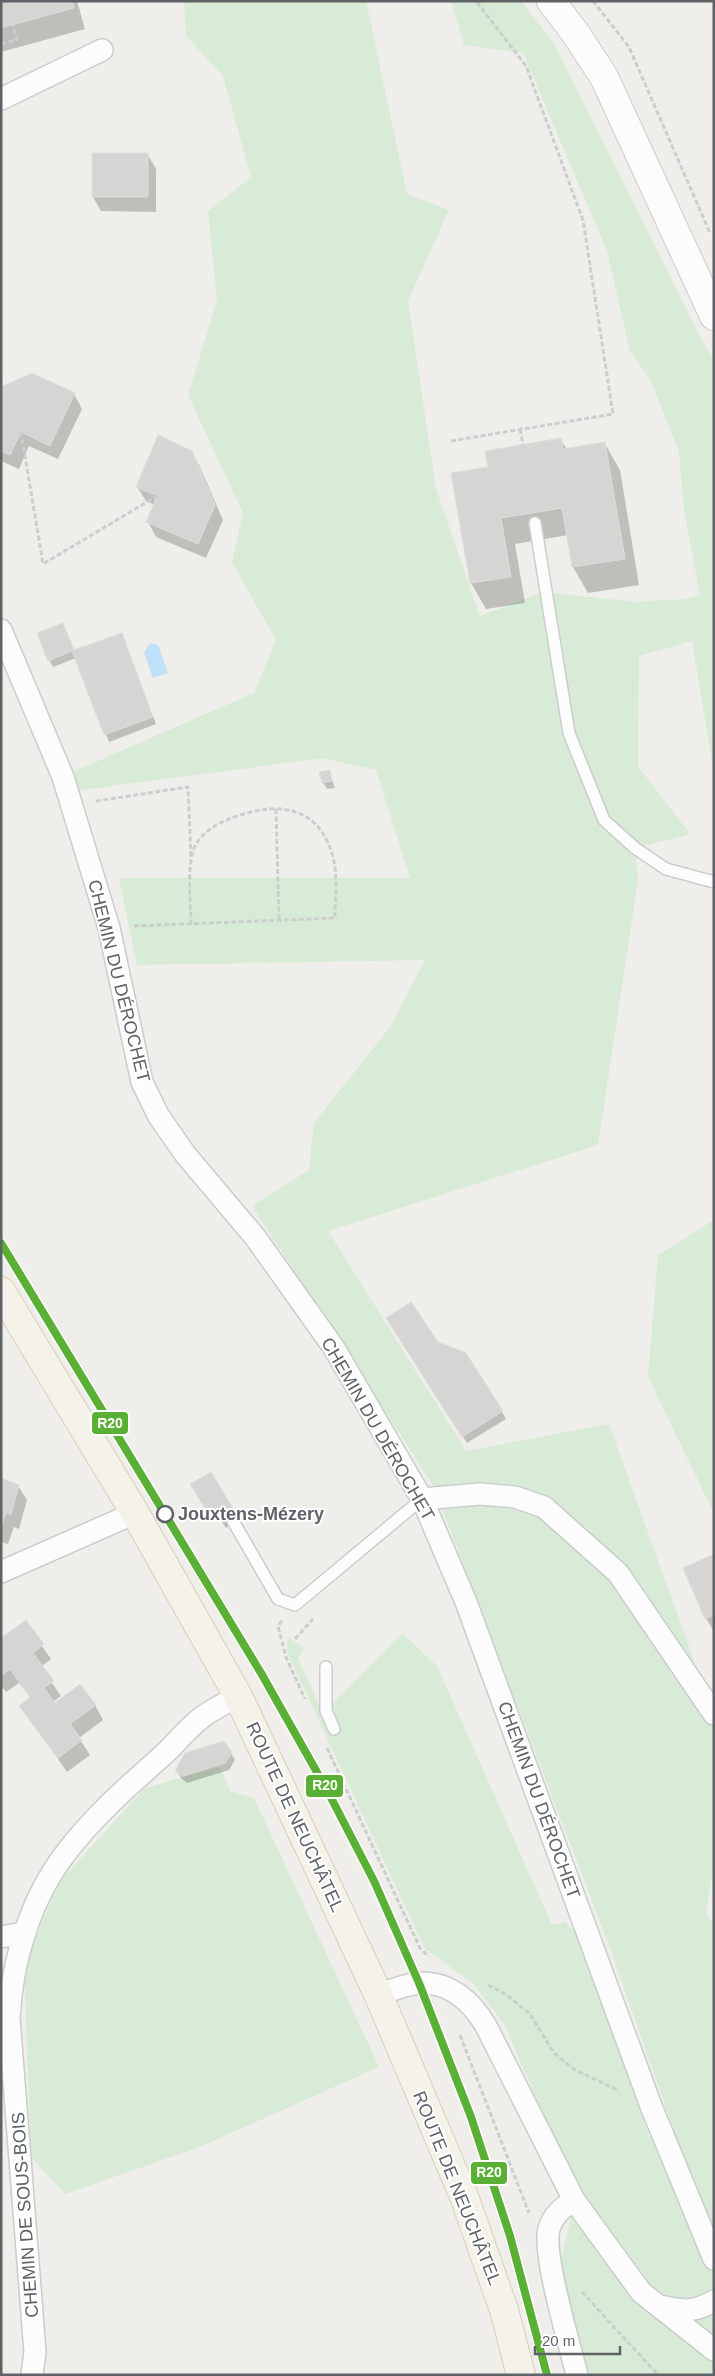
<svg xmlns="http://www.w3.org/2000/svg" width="715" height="2376" font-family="Helvetica,sans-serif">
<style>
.green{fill:#d8ebd6}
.water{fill:#bfe0f9}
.shadow{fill:#0003}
.building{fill:#d6d5d3;stroke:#deddd9}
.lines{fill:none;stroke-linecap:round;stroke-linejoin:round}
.service-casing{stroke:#cbcccc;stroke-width:14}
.minor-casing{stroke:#cbcccc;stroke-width:24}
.tertiary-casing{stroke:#cbcccc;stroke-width:30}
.primary-casing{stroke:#d7ceb8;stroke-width:30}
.path{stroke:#cacfcc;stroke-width:3;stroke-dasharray:5 2.5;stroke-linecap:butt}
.service{stroke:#fdfcfc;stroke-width:11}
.minor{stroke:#fdfcfc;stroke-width:21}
.tertiary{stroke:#fdfcfc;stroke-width:28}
.primary{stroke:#f4f2e9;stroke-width:28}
.rail-1-casing{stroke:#fff;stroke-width:11}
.rail-1{stroke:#5ab034;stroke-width:8}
.stop-dot{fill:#fff;stroke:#5f6368;stroke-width:2.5}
.labels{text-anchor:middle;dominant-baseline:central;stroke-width:4;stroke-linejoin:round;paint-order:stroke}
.street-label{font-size:18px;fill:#5f6368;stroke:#fff}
.stop-label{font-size:18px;font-weight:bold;fill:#5f6368;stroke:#fff;text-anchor:start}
.line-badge{stroke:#fff;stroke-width:2}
.badge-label{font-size:14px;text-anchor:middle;font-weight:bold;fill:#fff}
</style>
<rect width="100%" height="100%" fill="#efeeea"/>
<!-- green -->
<g class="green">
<polygon points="184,1 366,1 407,194 449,210 408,301 436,489 480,616 544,592 635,602 685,599 700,595 684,510 679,452 651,381 630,351 607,251 523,53 464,45 451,1 521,1 555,45 701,339 714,359 714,773 692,641 639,656 638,766 690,834 635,848 638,880 598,1145 328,1231 466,1451 609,1424 714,1716 714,1863 706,1912 714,1926 714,2375 590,2375 557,2276 576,2198 531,2086 504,2024 473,1983 425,1949 287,1652 288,1637 304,1648 298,1658 323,1714 402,1633 437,1666 552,1925 565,1922 579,1936 649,2136 673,2128 610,1948 433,1485 252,1206 309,1170 314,1123 391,1026 425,960 137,965 119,878 410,878 376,770 323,758 74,791 68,774 254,693 276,640 232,562 243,513 188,395 217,300 208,211 251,177 223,76 186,36"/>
<polygon points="714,1220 714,1508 712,1509 648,1377 658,1255"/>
<polygon points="220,1767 230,1791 254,1798 379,2067 197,2148 65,2194 31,2157 24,1965 60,1881 145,1788"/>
</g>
<!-- water -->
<polygon class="water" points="150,643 158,645 168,673 153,678 144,653"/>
<!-- shadow -->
<g class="shadow">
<polygon points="1,1 77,1 85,29 1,52"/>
<polygon points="148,155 156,169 156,212 101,211 93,197"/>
<polygon points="1,388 74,394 82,409 58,459 29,446 19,469 1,461"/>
<polygon points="561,440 567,450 605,444 620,470 639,585 588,593 573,567 568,535 515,544 525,603 486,609 471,583 452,474 489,468"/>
<polygon points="192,452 200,467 223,520 206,558 156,537 148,522 155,505 146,501 137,487"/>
<polygon points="63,625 75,651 121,634 156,724 109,742 76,658 53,667 49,660"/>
<polygon points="329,772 335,788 327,789 323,782"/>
<polygon points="392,1325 502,1412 506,1419 467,1443"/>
<polygon points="210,1473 239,1520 226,1528 216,1513 211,1516 192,1484"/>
<polygon points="1,1479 18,1486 27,1500 19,1529 14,1527 8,1544 1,1542"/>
<polygon points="714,1556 714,1632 706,1618"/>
<polygon points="25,1622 51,1659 41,1667 61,1696 53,1702 55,1705 95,1705 103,1720 79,1738 90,1755 67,1772 21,1706 31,1698 19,1683 6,1692 1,1685 1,1639"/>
<polygon points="231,1753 235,1760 229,1770 187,1783 181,1778 177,1771"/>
</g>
<!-- building -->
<g class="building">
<polygon points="1,1 72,1 74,8 1,28"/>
<rect x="92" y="153" width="56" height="44"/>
<polygon points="32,373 75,393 50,446 21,432 10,455 1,451 1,387"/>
<polygon points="158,435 192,451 215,505 198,544 146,522 157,496 136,487"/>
<polygon points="561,438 563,449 605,442 625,559 572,567 562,508 501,518 511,577 470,583 451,473 488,467 485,451"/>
<polygon points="63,623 74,650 122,633 153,717 104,735 72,651 48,661 37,633"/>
<polygon points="330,770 332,781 322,783 319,772"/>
<polygon points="411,1302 438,1342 466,1353 503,1411 462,1437 386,1318"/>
<polygon points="211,1472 236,1513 220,1522 211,1507 206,1510 190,1484"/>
<polygon points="1,1478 19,1485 11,1515 6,1513 1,1527"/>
<polygon points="714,1554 714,1615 705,1619 683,1568"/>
<polygon points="26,1620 44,1644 33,1653 54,1681 44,1688 55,1703 80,1684 96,1705 70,1724 82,1740 58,1758 19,1706 30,1697 10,1669 1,1676 1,1638"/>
<polygon points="224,1741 232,1752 225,1763 183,1776 175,1771 185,1753"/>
</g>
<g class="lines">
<!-- service casing -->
<g class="service-casing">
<g id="service">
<polyline points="535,523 569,733 604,820 635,848 666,869 714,882"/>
<polyline points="233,1521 278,1599 295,1605 422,1499"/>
<polyline points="326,1667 326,1711 334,1729"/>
</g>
</g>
<!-- minor casing -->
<g class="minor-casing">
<g id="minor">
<polyline points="1,99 102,50"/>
<polyline points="1,630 63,777 109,928 142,1082 158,1115 185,1154 255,1237 334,1348 422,1499 466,1602 651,2106 714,2259"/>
<polyline points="422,1499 480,1494 515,1497 544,1507 618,1573 714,1714"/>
<polyline points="1,1572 135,1513"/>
<polyline points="1,1937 25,1933"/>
<path d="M 378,1994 C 391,1991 407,1984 420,1983 C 450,1982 472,2002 486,2026 L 574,2200 C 562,2208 553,2215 549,2229 C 542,2253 570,2346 577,2375"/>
<polyline points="574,2200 641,2292 714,2350"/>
<path d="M 659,2306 C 683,2311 692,2313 714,2301"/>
<path d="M 32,2375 L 35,2352 L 9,2018 C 12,1961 30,1900 65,1854 C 92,1818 127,1787 161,1757 C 176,1744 189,1726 205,1715 C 216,1708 227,1702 238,1696"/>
</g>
</g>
<!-- tertiary casing -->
<g class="tertiary-casing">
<polyline id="tertiary" points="551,1 576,34 604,77 714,316"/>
</g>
<!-- primary casing -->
<g class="primary-casing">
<polyline id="primary" points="1,1291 135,1513 238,1696 378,1994 465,2199 504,2310 521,2375"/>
</g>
<!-- path -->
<g class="path">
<polyline points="593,1 629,47 710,233"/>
<polyline points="1,44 17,40 13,25"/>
<polyline points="520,429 523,445"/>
<polyline points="21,432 43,564 157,496"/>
<polyline points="451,441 613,414 583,220 526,66 476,1"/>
<polyline points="96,801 188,787 191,857"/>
<polyline points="276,809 279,921"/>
<path d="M 134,926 L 335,918 C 335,898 338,876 333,857 C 322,815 291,802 251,812 C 232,817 211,824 198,841 C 185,858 191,902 191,924"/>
<polyline points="282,1621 278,1626 286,1657 305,1699"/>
<polyline points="295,1639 313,1619"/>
<polyline points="327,1748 420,1948 429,1957"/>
<polyline points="488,1985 507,1995 530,2014 554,2053 575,2070 618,2090"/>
<polyline points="460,2035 529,2213"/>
<polyline points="582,2292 658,2375"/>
</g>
<!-- service -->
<use href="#service" class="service"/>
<!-- minor -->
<use href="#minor" class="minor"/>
<!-- tertiary -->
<use href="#tertiary" class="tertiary"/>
<!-- primary -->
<use href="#primary" class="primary"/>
<!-- rail-1 casing -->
<g class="rail-1-casing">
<polyline id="rail-1" points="1,1243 261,1673 327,1790 374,1881 419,1983 471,2117 510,2236 547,2375"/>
</g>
<!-- rail-1 -->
<use href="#rail-1" class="rail-1"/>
</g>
<!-- markers -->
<circle class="stop-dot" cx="165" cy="1514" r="8"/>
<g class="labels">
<!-- street labels -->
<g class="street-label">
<text transform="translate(119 981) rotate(76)">CHEMIN DU DÉROCHET</text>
<text transform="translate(378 1429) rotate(60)">CHEMIN DU DÉROCHET</text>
<text transform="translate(539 1800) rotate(70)">CHEMIN DU DÉROCHET</text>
<text transform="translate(295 1817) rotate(65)">ROUTE DE NEUCHÂTEL</text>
<text transform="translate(457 2188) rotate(68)">ROUTE DE NEUCHÂTEL</text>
<text transform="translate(25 2215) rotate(-94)">CHEMIN DE SOUS-BOIS</text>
</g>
<!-- stop labels -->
<g class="stop-label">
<text x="178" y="1514">Jouxtens-Mézery</text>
</g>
</g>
<g class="line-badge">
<rect x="91" y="1411" width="38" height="24" rx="5" fill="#5ab034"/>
<rect x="305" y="1774" width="39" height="24" rx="5" fill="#5ab034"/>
<rect x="470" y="2161" width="38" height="24" rx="5" fill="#5ab034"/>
</g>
<g class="badge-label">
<text x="110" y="1428">R20</text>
<text x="325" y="1790">R20</text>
<text x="489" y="2177">R20</text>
</g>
<!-- border -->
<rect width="715" height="2376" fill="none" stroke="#5f6368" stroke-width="5"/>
<!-- scale -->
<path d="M535 2346v8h85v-8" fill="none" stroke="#5f6368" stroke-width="2.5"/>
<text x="542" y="2346" font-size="15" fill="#5f6368" stroke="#ffffff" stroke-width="4" paint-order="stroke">20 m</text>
</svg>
